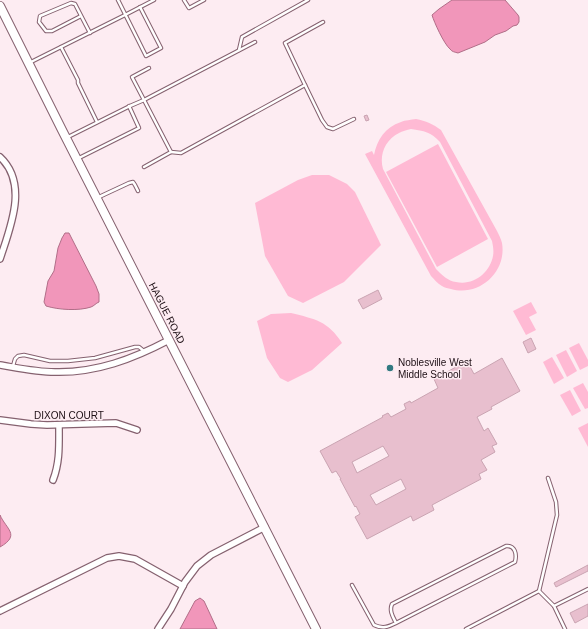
<svg xmlns="http://www.w3.org/2000/svg" width="588" height="629" font-family="Helvetica,sans-serif">
<style>
.green{fill:#ffbad4;fill-rule:evenodd}
.water{fill:#f196ba;stroke:#b16e88}
.building{fill:#e8bfce;stroke:#caa4b2;fill-rule:evenodd}
.lines{fill:none;stroke-linecap:round;stroke-linejoin:round}
.lane-casing{stroke:#85616f;stroke-width:4.5}
.street-casing{stroke:#85616f;stroke-width:8}
.secondary-casing{stroke:#85616f;stroke-width:10}
.lane{stroke:#fff;stroke-width:2.5}
.street{stroke:#fff;stroke-width:5.5}
.secondary{stroke:#fff;stroke-width:8}
.poi-dot{fill:#317981;stroke:#fdecf2;stroke-width:1.5}
.labels{text-anchor:middle;dominant-baseline:central;stroke-width:3;stroke-linejoin:round;paint-order:stroke}
.street-label{font-size:10px;fill:#1d0f15;stroke:#fdecf2}
.poi-label{font-size:10px;fill:#1d0f15;stroke:#fdecf2;text-anchor:start}
</style>
<rect width="100%" height="100%" fill="#fdecf2"/>
<!-- green -->
<g class="green">
<path d="M 416,119 C 426,121 433,124 441,130 L 497,231 C 499,235 501,239 502,243 C 507,272 479,297 451,289 C 448,288 445,288 442,286 C 438,284 434,279 431,276 L 365,154 L 372,151 L 374,155 C 377,140 385,127 401,122 C 405,120 411,120 416,119 ZM 411,129 C 424,131 431,132 440,142 L 492,241 C 493,246 494,251 493,256 C 490,272 474,286 456,282 C 448,281 442,275 436,269 L 383,169 C 379,155 385,140 399,133 C 402,131 407,130 411,129 Z"/>
<polygon points="438,144 488,239 437,267 386,172"/>
<polygon points="312,175 329,175 347,184 355,192 381,245 344,282 303,303 288,296 265,256 255,203 298,180"/>
<polygon points="531,302 537,313 529,317 536,330 526,335 513,311"/>
<path d="M 291,313 C 315,319 328,321 342,343 L 312,370 L 288,382 L 280,378 L 267,358 L 257,321 L 271,314 Z"/>
<polygon points="579,343 588,360 588,366 580,370 569,348"/>
<polygon points="566,350 577,371 567,377 556,355"/>
<polygon points="552,357 564,378 554,384 543,362"/>
<polygon points="583,383 588,392 588,408 585,409 573,388"/>
<polygon points="570,390 581,411 572,416 560,395"/>
<polygon points="588,423 588,447 578,428"/>
</g>
<!-- water -->
<g class="water">
<path d="M 452,0 L 505,0 L 518,15 L 519,17 L 519,22 L 517,25 L 513,26 L 506,31 L 495,35 L 485,42 L 458,53 C 455,52 452,52 450,49 C 444,44 434,22 432,15 L 439,9 Z"/>
<path d="M 65,233 L 69,233 L 71,237 L 96,286 L 99,294 L 99,302 C 96,303 94,306 91,307 C 79,311 59,310 46,306 L 44,302 L 48,281 L 54,271 L 58,248 L 62,238 Z"/>
<path d="M 0,515 C 6,529 21,535 0,547 Z"/>
<polygon points="200,598 204,601 217,629 180,629 195,601"/>
</g>
<!-- building -->
<g class="building">
<polygon points="367,115 369,120 366,121 364,116"/>
<polygon points="378,290 382,299 363,309 358,300"/>
<polygon points="531,338 536,349 528,353 523,342"/>
<path d="M 502,358 L 520,391 L 491,407 L 492,409 L 477,417 L 484,431 L 488,428 L 497,444 L 492,446 L 495,452 L 481,460 L 487,470 L 479,474 L 481,479 L 432,505 L 434,510 L 413,521 L 411,516 L 367,539 L 355,517 L 360,514 L 356,506 L 355,507 L 340,479 L 341,479 L 336,471 L 332,473 L 320,451 L 383,417 L 382,416 L 388,413 L 391,417 L 406,409 L 404,404 L 410,401 L 411,403 L 438,388 L 434,379 L 467,361 L 474,374 ZM 383,446 L 389,456 L 357,473 L 352,462 ZM 401,479 L 406,489 L 376,505 L 370,495 Z"/>
<polygon points="588,565 588,571 556,587 554,583"/>
<polygon points="588,604 588,616 575,623 570,613"/>
</g>
<g class="lines">
<!-- lane casing -->
<g class="lane-casing">
<g id="lane">
<polyline points="118,0 146,56 161,48 140,7"/>
<polyline points="184,0 189,8 204,0"/>
<polyline points="81,16 52,31 46,31 39,22 40,16 71,3 75,4 90,33"/>
<polyline points="61,47 78,80 78,83 97,122"/>
<polyline points="239,50 242,37 308,0"/>
<polyline points="29,63 125,15 154,0"/>
<polyline points="305,85 322,120 327,127 333,129 354,119"/>
<polyline points="68,137 130,106 144,100 132,77 149,68"/>
<polyline points="171,152 181,153 305,85 285,43 323,22"/>
<polyline points="79,158 139,128 129,106"/>
<polyline points="144,167 171,152 144,100 255,42"/>
<polyline points="99,197 129,183 133,182 135,185 138,191"/>
<polyline points="13,366 15,359 18,356 24,355 50,361 68,361 95,358 135,347 139,347 145,352"/>
<path d="M 352,585 L 374,625 C 383,629 388,627 396,623 L 515,562 C 517,554 515,545 506,546 L 392,604 C 389,611 393,617 396,623"/>
<polyline points="539,591 554,606 565,629"/>
<polyline points="554,606 588,589"/>
<polyline points="466,629 539,591 557,515 556,502 548,478"/>
</g>
</g>
<!-- street casing -->
<g class="street-casing">
<g id="street">
<path d="M 0,157 C 29,184 10,228 0,259"/>
<path d="M 0,365 C 18,368 36,372 55,372 C 96,373 133,359 169,340"/>
<polyline points="0,420 31,424 47,425 116,423 137,430"/>
<path d="M 53,480 C 60,462 59,445 59,425"/>
<polyline points="0,611 107,558 119,556 135,559 183,586"/>
<polyline points="158,629 171,609 185,582 197,566 211,555 265,527"/>
</g>
</g>
<!-- secondary casing -->
<g class="secondary-casing">
<polyline id="secondary" points="0,6 62,130 316,629"/>
</g>
<!-- lane -->
<use href="#lane" class="lane"/>
<!-- street -->
<use href="#street" class="street"/>
<!-- secondary -->
<use href="#secondary" class="secondary"/>
</g>
<!-- markers -->
<circle class="poi-dot" cx="390" cy="368" r="4"/>
<g class="labels">
<!-- street labels -->
<g class="street-label">
<text transform="translate(167 313) rotate(63)">HAGUE ROAD</text>
<text x="69" y="415">DIXON COURT</text>
</g>
<!-- poi labels -->
<g class="poi-label">
<text x="398" y="362">Noblesville West<tspan x="398" dy="12">Middle School</tspan></text>
</g>
</g>
</svg>
